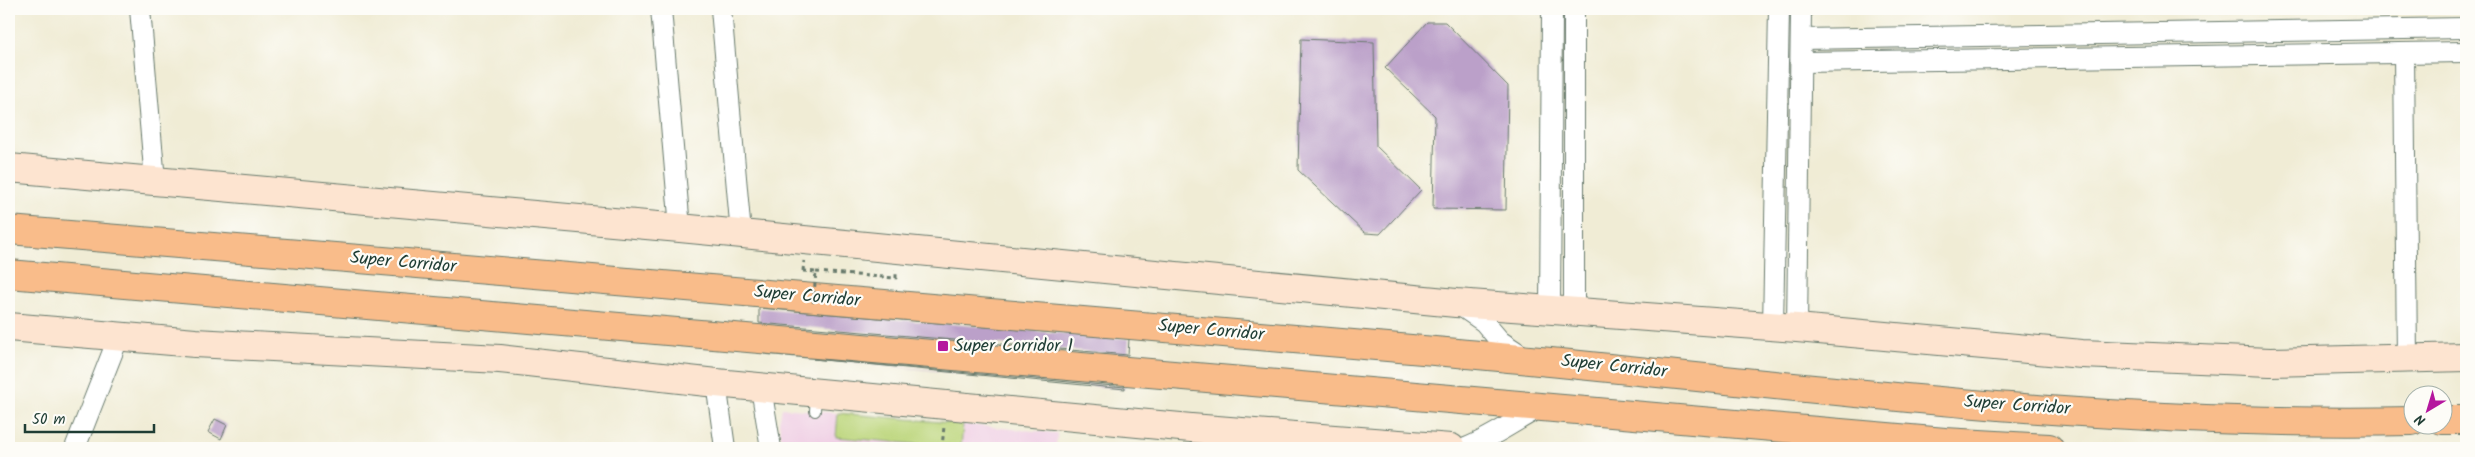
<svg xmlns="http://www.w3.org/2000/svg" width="2475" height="457" font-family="Kalam,sans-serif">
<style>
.built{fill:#f0d0e5}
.green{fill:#bcd67b;stroke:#6e8a58}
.building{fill:#bba0c9}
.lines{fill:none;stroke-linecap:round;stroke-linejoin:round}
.lane-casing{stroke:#687a6c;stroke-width:12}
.street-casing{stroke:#687a6c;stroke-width:22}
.secondary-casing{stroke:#687a6c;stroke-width:30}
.primary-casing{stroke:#687a6c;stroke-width:30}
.path{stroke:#687a6c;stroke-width:3;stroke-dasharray:4 4;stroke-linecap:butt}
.lane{stroke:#fff;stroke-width:10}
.street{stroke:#fff;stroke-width:20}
.secondary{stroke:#fde4d0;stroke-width:28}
.primary{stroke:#f9bc8a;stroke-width:28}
.path-bridge{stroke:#687a6c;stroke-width:3;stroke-dasharray:4 4;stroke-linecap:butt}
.poi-dot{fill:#b5179e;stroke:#fdfcf7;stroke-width:2}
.labels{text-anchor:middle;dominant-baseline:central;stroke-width:4.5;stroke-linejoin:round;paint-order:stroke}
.street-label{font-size:18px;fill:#1f3d34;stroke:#fdfcf7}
.poi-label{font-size:18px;fill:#1f3d34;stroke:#fdfcf7;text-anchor:start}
</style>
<rect width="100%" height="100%" fill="#fdfcf7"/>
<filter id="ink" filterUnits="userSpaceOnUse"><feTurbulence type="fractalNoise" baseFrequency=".02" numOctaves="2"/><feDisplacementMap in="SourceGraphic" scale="10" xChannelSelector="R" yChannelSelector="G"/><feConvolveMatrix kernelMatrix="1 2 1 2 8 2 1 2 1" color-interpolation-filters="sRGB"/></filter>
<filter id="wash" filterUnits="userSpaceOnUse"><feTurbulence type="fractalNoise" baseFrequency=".0096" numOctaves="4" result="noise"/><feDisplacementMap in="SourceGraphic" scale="20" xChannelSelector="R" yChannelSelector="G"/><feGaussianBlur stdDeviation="1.12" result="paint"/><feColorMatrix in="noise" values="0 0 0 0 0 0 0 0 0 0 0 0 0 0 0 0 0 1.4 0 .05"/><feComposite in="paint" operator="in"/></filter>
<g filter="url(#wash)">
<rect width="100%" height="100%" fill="#f0ecd5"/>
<!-- built -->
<polygon class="built" points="782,408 1057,433 1056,448 783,448 779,422"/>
<!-- green -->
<polygon class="green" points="838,413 963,424 961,448 836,437"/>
<g id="blocks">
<!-- building -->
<g class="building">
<polygon points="1427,22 1445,22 1508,86 1506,210 1433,209 1435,116 1385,68"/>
<polygon points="1301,39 1374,42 1376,146 1421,190 1380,234 1365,233 1298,170"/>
<polygon points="759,308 1129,339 1128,355 759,323"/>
<polygon points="813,359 1125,387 1125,389 1031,380"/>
<polygon points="215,419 227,425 221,439 208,432"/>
</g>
</g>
</g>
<g filter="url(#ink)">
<use href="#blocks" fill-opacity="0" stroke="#687a6c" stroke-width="1"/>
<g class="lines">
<!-- lane casing -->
<g class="lane-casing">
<polyline id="lane" points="815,411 816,394"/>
</g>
<!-- street casing -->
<g class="street-casing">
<g id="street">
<polyline points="140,9 155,181"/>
<polyline points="661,9 680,228"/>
<polyline points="721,9 741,234"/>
<polyline points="1574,9 1574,313"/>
<polyline points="1801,39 2466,28"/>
<polyline points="2404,53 2407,359"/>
<polyline points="1801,62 2466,52"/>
<polyline points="1458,304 1484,322 1500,341 1527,359"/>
<polyline points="1550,311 1552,9"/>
<polyline points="1773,327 1779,9"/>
<polyline points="1797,328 1801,9"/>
<polyline points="716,383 725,448"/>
<polyline points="761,388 771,448"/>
<polyline points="75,448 119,336"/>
<path d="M 1466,448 C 1493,437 1516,420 1541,407"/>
</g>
</g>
<!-- secondary casing -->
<g class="secondary-casing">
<g id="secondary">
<polyline points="9,168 680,228 1456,303 1797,328 2082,354 2270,362 2466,357"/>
<polyline points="9,327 195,343 500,359 716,383 946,405 1191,428 1451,448"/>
</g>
</g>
<!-- primary casing -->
<g class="primary-casing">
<g id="primary">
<path d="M 9,230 C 488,270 967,308 1446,352 C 1767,381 2089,428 2412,421"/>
<polyline points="9,274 1945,442 2049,448"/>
<polyline points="2442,420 2466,420"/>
</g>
</g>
<!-- path -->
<g class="path">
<polyline points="803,271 804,261"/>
<polyline points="816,272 896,278 896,270"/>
<polyline points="942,448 944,426"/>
</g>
<!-- lane -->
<use href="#lane" class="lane"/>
<!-- street -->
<use href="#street" class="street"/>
<!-- secondary -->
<use href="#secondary" class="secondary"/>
<!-- primary -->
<use href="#primary" class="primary"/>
<!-- path-bridge -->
<polyline class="path-bridge" points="803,271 816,272 813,306"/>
</g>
</g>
<!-- markers -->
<rect class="poi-dot" x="937" y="340" width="12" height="12" rx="2.5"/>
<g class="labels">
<!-- street labels -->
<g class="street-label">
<text transform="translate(403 263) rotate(5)">Super Corridor</text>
<text transform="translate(807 297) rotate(5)">Super Corridor</text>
<text transform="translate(1211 331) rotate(5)">Super Corridor</text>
<text transform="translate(1614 367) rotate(6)">Super Corridor</text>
<text transform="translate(2017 406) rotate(4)">Super Corridor</text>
</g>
<!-- poi labels -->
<g class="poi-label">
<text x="954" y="346">Super Corridor 1</text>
</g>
</g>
<!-- margin -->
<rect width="2475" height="457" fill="none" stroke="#fdfcf7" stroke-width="30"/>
<!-- north arrow -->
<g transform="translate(2428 410) rotate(218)"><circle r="24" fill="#fdfcf7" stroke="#a4b0a9"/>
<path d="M0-4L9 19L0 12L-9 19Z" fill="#b5179e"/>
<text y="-8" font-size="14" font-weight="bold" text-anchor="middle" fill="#1f3d34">N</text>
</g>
<!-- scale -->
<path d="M25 424v8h129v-8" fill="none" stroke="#1f3d34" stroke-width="2.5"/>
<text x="32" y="424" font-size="15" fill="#1f3d34" stroke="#fdfcf7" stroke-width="4" paint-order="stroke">50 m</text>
</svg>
